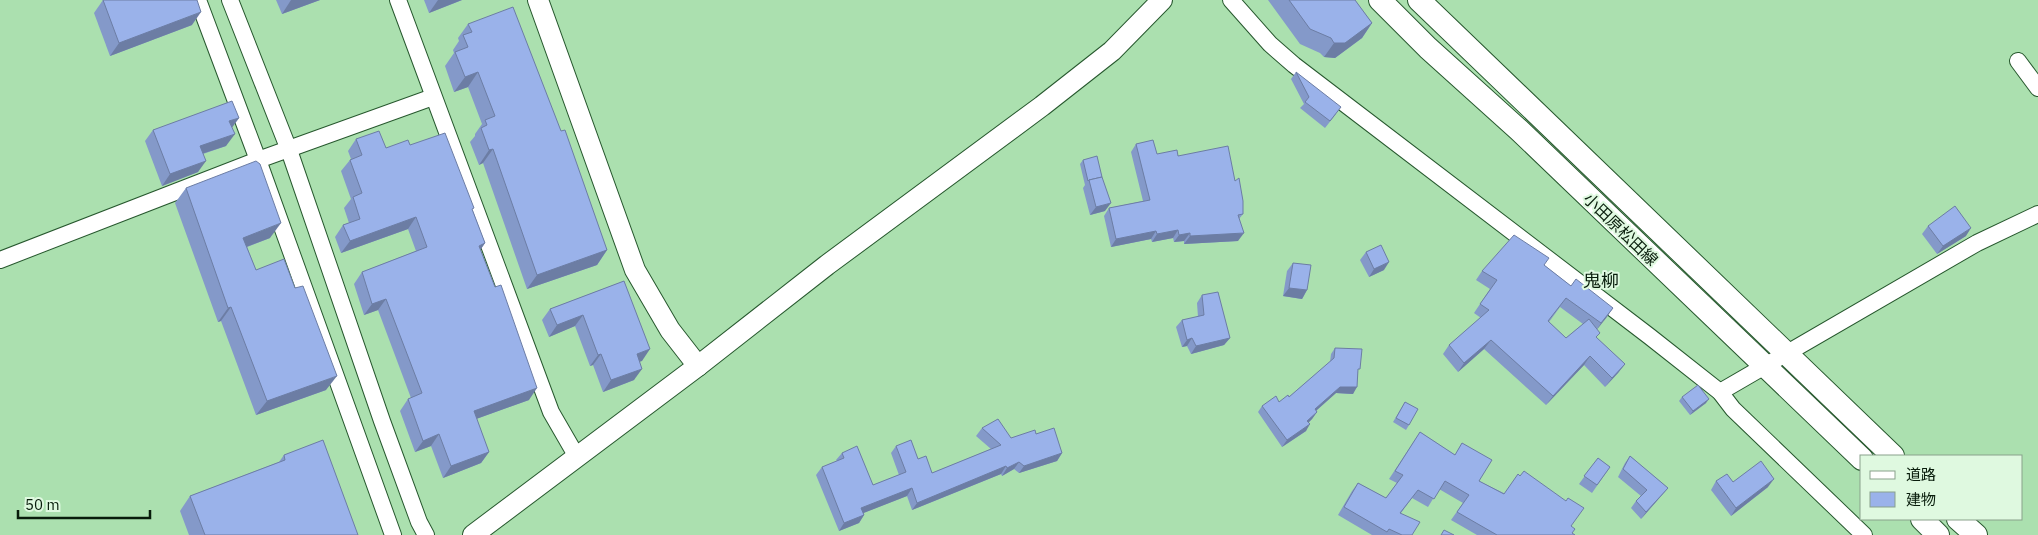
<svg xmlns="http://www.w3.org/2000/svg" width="2038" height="535" font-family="'IBM Plex Sans','Noto Sans JP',sans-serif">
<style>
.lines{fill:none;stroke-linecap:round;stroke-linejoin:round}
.minor-casing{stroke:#27582e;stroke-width:18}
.tertiary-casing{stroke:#27582e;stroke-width:22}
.secondary-casing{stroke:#27582e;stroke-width:24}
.minor{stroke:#fff;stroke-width:16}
.tertiary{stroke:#fff;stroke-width:20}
.secondary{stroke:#fff;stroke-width:22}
.wall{fill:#8499c9;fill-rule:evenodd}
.shaded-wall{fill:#6c7da4}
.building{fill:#9ab2ea;stroke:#6c7da4}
.labels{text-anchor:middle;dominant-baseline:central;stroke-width:4;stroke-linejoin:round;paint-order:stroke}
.street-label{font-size:16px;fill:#081c0b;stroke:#dff9e0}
.neighbourhood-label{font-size:18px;fill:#081c0b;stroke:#dff9e0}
</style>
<rect width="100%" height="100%" fill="#abe0af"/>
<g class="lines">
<!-- minor casing -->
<g class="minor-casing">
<g id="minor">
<polyline points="198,0 258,160 393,535"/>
<polyline points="230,0 289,150 382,421 419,522 426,535"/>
<polyline points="398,0 551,412 577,457"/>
<polyline points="1231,0 1270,44 1294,65 1649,336 1720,392 1733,409 1864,535"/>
<polyline points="2018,61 2038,88"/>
<polyline points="0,260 258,160 433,97"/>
<polyline points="1720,392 1977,243 2038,214"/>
</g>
</g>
<!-- tertiary casing -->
<g class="tertiary-casing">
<g id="tertiary">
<polyline points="538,0 635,270 670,330 698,366"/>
<polyline points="473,535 698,366 827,265 1042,106 1112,51 1162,0"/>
</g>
</g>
<!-- secondary casing -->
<g class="secondary-casing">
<g id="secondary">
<polyline points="1380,0 1428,48 1519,130 1862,459"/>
<polyline points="1419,0 1893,456"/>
<polyline points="1922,519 1938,535"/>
<polyline points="1958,519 1976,535"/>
</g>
</g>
<!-- minor -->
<use href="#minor" class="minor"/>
<!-- tertiary -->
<use href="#tertiary" class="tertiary"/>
<!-- secondary -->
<use href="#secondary" class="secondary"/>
</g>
<!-- wall -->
<g class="wall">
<polygon points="103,0 192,25 110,56 94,13"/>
<polygon points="276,0 320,0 282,14"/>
<polygon points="424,0 462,0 429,13"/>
<polygon points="1268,0 1355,0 1372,23 1362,38 1335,58 1324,57 1320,53 1300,44"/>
<polygon points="468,24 607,250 597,265 527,289 483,163 479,165 470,142 475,136 475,134 482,124 468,87 454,92 445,66 454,53 453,50 459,41 458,38"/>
<polygon points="1296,72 1336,114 1325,128 1300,108 1304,104 1291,79"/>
<polygon points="239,118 232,127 226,146 203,154 198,172 162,186 145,141 153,130"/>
<polygon points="356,139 386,148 410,145 473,211 485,243 480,250 529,400 476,419 489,452 481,463 443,478 431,446 415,452 400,411 408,399 411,398 378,310 364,315 354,284 362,272 416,251 408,229 341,253 335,237 343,225 349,223 344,208 351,199 341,171 350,160 351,159 348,151"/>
<polygon points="1136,144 1157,154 1178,156 1235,181 1243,214 1239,219 1238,241 1184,244 1184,241 1174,242 1173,238 1152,242 1151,239 1111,247 1104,216 1109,208 1143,201 1131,152"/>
<polygon points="1083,160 1105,211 1090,215 1083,188 1085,185 1080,164"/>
<polygon points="186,188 270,238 247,247 256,270 326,390 256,415 221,321 218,322 175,203"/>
<polygon points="1928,226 1966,236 1937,254 1922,234"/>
<polygon points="1366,252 1384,270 1369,277 1360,260"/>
<polygon points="1293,263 1307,290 1302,299 1283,296 1287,271"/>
<path d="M 1544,265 L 1571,286 L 1613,308 L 1597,329 L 1597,338 L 1625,364 L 1618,373 L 1605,387 L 1584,365 L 1546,405 L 1484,349 L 1458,372 L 1443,354 L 1449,345 L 1481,318 L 1474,313 L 1490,289 L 1476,280 L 1482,271 ZM 1560,307 L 1583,324 L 1566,338 L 1549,322 Z"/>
<polygon points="624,281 642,361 640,361 634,380 603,392 593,365 590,366 575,326 549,337 542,320 550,309"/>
<polygon points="1202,295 1230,338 1224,345 1191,354 1187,346 1182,347 1176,327 1182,320 1198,317 1197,303"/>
<polygon points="1335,348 1358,372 1353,394 1336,393 1316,411 1317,412 1312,419 1309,422 1306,431 1282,447 1258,412 1262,406 1279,402 1289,397 1330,362 1331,354"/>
<polygon points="1682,397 1706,403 1690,415 1679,401"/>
<polygon points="1405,402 1409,425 1406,430 1393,422"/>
<polygon points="982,428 1011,438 1036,434 1062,453 1057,461 1019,473 1014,469 1002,476 1001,474 912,510 907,496 863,513 864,515 859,523 839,531 816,475 822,467 837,461 836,460 842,453 873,485 899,475 891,453 896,446 918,459 932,473 991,449 976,436"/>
<polygon points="1420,432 1455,455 1462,443 1479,481 1571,526 1572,533 1575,535 1477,535 1451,520 1463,503 1439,489 1428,507 1412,498 1401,513 1412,535 1372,535 1338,515 1352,491 1358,483 1386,498 1397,483 1389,479"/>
<polygon points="284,455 358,535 189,535 180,511 190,496 279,462"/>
<polygon points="1630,456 1668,488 1662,495 1641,519 1631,508 1636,501 1641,496 1618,477 1625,463"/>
<polygon points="1598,458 1610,467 1592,493 1579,484"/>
<polygon points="1716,481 1733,482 1768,487 1731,516 1711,490"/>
</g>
<!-- shaded-wall -->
<g class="shaded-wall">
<polygon points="291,0 320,0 282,14"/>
<polygon points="438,0 462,0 429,13"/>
<polygon points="201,12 192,25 110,56 119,43"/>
<polygon points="1372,23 1362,38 1335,58 1324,57 1334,43"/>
<polygon points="478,72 468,87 454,92 465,77"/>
<polygon points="239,118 231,129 229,121"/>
<polygon points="235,134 226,146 192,157 200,146"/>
<polygon points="493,149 483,163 479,165 489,150"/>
<polygon points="206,161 198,172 162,186 170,174"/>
<polygon points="1111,203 1105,211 1090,215 1096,207"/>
<polygon points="416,217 408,229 341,253 350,241"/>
<polygon points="281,223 270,238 233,252 243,238"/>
<polygon points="1971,228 1966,236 1937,254 1943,246"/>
<polygon points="1178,230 1173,238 1152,242 1157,234"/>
<polygon points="1156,231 1151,239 1111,247 1116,239"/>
<polygon points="1190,233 1184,241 1174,242 1179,235"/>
<polygon points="1244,233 1238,241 1184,244 1190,236"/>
<polygon points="485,243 477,255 479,246"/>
<polygon points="607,250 597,265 527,289 537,275"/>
<polygon points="1389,262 1384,270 1369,277 1374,269"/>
<polygon points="1289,288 1307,290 1302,299 1283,296"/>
<polygon points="386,299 378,310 364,315 372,304"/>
<polygon points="231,307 221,321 218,322 228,308"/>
<polygon points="1613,308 1607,317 1595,332 1601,323"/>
<polygon points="583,315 575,326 549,337 557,325"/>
<polygon points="1192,338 1187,346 1182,347 1187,340"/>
<polygon points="1230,338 1224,345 1191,354 1196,346"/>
<polygon points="1491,340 1484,349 1458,372 1464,363"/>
<polygon points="650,349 642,361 629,366 637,354"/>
<polygon points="601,354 593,365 590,366 598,355"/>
<polygon points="1590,356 1584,365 1546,405 1553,396"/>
<polygon points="1625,364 1618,373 1605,387 1612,378"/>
<polygon points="642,369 634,380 603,392 611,380"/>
<polygon points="337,376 326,390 256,415 267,401"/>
<polygon points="1340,387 1357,387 1353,394 1336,393 1310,416 1315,409"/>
<polygon points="537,388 529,400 465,423 474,411"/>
<polygon points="1709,399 1706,403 1690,415 1693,411"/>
<polygon points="1317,412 1312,419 1303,428 1307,421"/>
<polygon points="1310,424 1306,431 1282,447 1287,440"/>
<polygon points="439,434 431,446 415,452 423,441"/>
<polygon points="489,452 481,463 443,478 451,466"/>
<polygon points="1062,453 1057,461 1019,473 1024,466"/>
<polygon points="1019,462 1014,469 1002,476 1007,468"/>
<polygon points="1006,466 1001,474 912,510 917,503"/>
<polygon points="1774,479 1768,487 1731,516 1736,508"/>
<polygon points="912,488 907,496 856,516 861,508"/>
<polygon points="1668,488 1662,495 1641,519 1646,512"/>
<polygon points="864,515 859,523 839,531 844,523"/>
</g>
<!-- building -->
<g class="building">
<polygon points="103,0 197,0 201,12 119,43"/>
<polygon points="1289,0 1355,0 1372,23 1345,43 1334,43 1331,38 1310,29"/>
<polygon points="513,7 561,131 565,130 607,250 537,275 493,149 489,150 481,128 487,125 485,120 495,116 478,72 465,77 455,52 468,47 463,35 472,32 468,24"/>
<polygon points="1296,72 1341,107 1330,121 1305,102 1309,97"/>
<polygon points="232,101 239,118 229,121 235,134 200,146 206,161 170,174 153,130"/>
<polygon points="379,131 386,148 408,140 410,145 445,133 474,208 472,209 485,243 479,246 495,287 501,285 537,388 474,411 489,452 451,466 439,434 423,441 408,399 422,393 386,299 372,304 362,272 427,247 416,217 350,241 343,225 360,219 353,197 362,193 350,160 362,155 356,139"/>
<polygon points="1153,140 1157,154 1177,150 1178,156 1228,146 1235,181 1239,178 1243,201 1243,214 1238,215 1244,233 1190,236 1190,233 1179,235 1178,230 1157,234 1156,231 1116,239 1109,208 1150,200 1136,144"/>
<polygon points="1097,156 1102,177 1089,180 1088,181 1083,160"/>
<polygon points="256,161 260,164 281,223 243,238 256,270 284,259 295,288 303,286 337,376 267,401 231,307 228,308 186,188"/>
<polygon points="1102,177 1111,203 1096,207 1089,180"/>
<polygon points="1955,206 1971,228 1943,246 1928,226"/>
<polygon points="1514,235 1549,258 1544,265 1571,286 1576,279 1613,308 1601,323 1566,298 1548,321 1566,338 1589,319 1600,333 1596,337 1625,364 1612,378 1590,356 1553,396 1491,340 1464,363 1449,345 1489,310 1480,304 1497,280 1482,271"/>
<polygon points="1381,245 1389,262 1374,269 1366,252"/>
<polygon points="1293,263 1311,265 1307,290 1289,288"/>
<polygon points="624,281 650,349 637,354 642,369 611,380 601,354 598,355 583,315 557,325 550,309"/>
<polygon points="1218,292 1230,338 1196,346 1192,338 1187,340 1182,320 1204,315 1202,295"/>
<polygon points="1335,348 1362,349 1360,369 1358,369 1357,387 1340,387 1315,409 1317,412 1307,421 1310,424 1287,440 1262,406 1276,396 1279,402 1288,395 1289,397 1334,358"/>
<polygon points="1698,385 1709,399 1693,411 1682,397"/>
<polygon points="1405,402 1418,409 1409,425 1396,418"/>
<polygon points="998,419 1011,438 1035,430 1036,434 1054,428 1062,453 1024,466 1019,462 1007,468 1006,466 917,503 912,488 861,508 864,515 844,523 822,467 844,458 842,453 857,446 873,485 906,472 896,446 911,440 918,459 926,456 932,473 1001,445 982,428"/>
<polygon points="1420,432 1455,455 1462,443 1492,460 1479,481 1504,494 1518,474 1520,476 1524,471 1566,501 1568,498 1584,508 1571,526 1575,529 1572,533 1575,535 1497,535 1457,512 1469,495 1445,481 1434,499 1418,490 1400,513 1420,522 1412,535 1402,535 1389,529 1387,532 1344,507 1358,483 1386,498 1403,475 1395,471"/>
<polygon points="323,440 358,535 205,535 190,496 285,460 284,455"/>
<polygon points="1630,456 1668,488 1646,512 1636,501 1647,490 1623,469"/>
<polygon points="1598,458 1610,467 1597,485 1584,476"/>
<polygon points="1761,461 1774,479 1736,508 1716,481 1727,474 1733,482"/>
<polygon points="1444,530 1454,535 1441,535"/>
</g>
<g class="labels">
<!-- street labels -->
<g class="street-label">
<text transform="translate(1621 229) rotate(44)">小田原松田線</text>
</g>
<!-- neighbourhood labels -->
<g class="neighbourhood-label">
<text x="1601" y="280">鬼柳</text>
</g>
</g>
<!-- legend -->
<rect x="1860" y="455" width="162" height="65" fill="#dff9e0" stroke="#89a18b"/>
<rect x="1870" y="471" width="25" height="8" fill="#ffffff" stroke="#89a18b"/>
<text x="1906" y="480" font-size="15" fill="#081c0b">道路</text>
<rect x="1870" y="492" width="25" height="15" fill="#9ab2ea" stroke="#89a18b"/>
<text x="1906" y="505" font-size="15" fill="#081c0b">建物</text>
<!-- scale -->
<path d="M18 510v8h132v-8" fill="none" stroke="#081c0b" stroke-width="2.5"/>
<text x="25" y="510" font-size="15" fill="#081c0b" stroke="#dff9e0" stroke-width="4" paint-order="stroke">50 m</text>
</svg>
